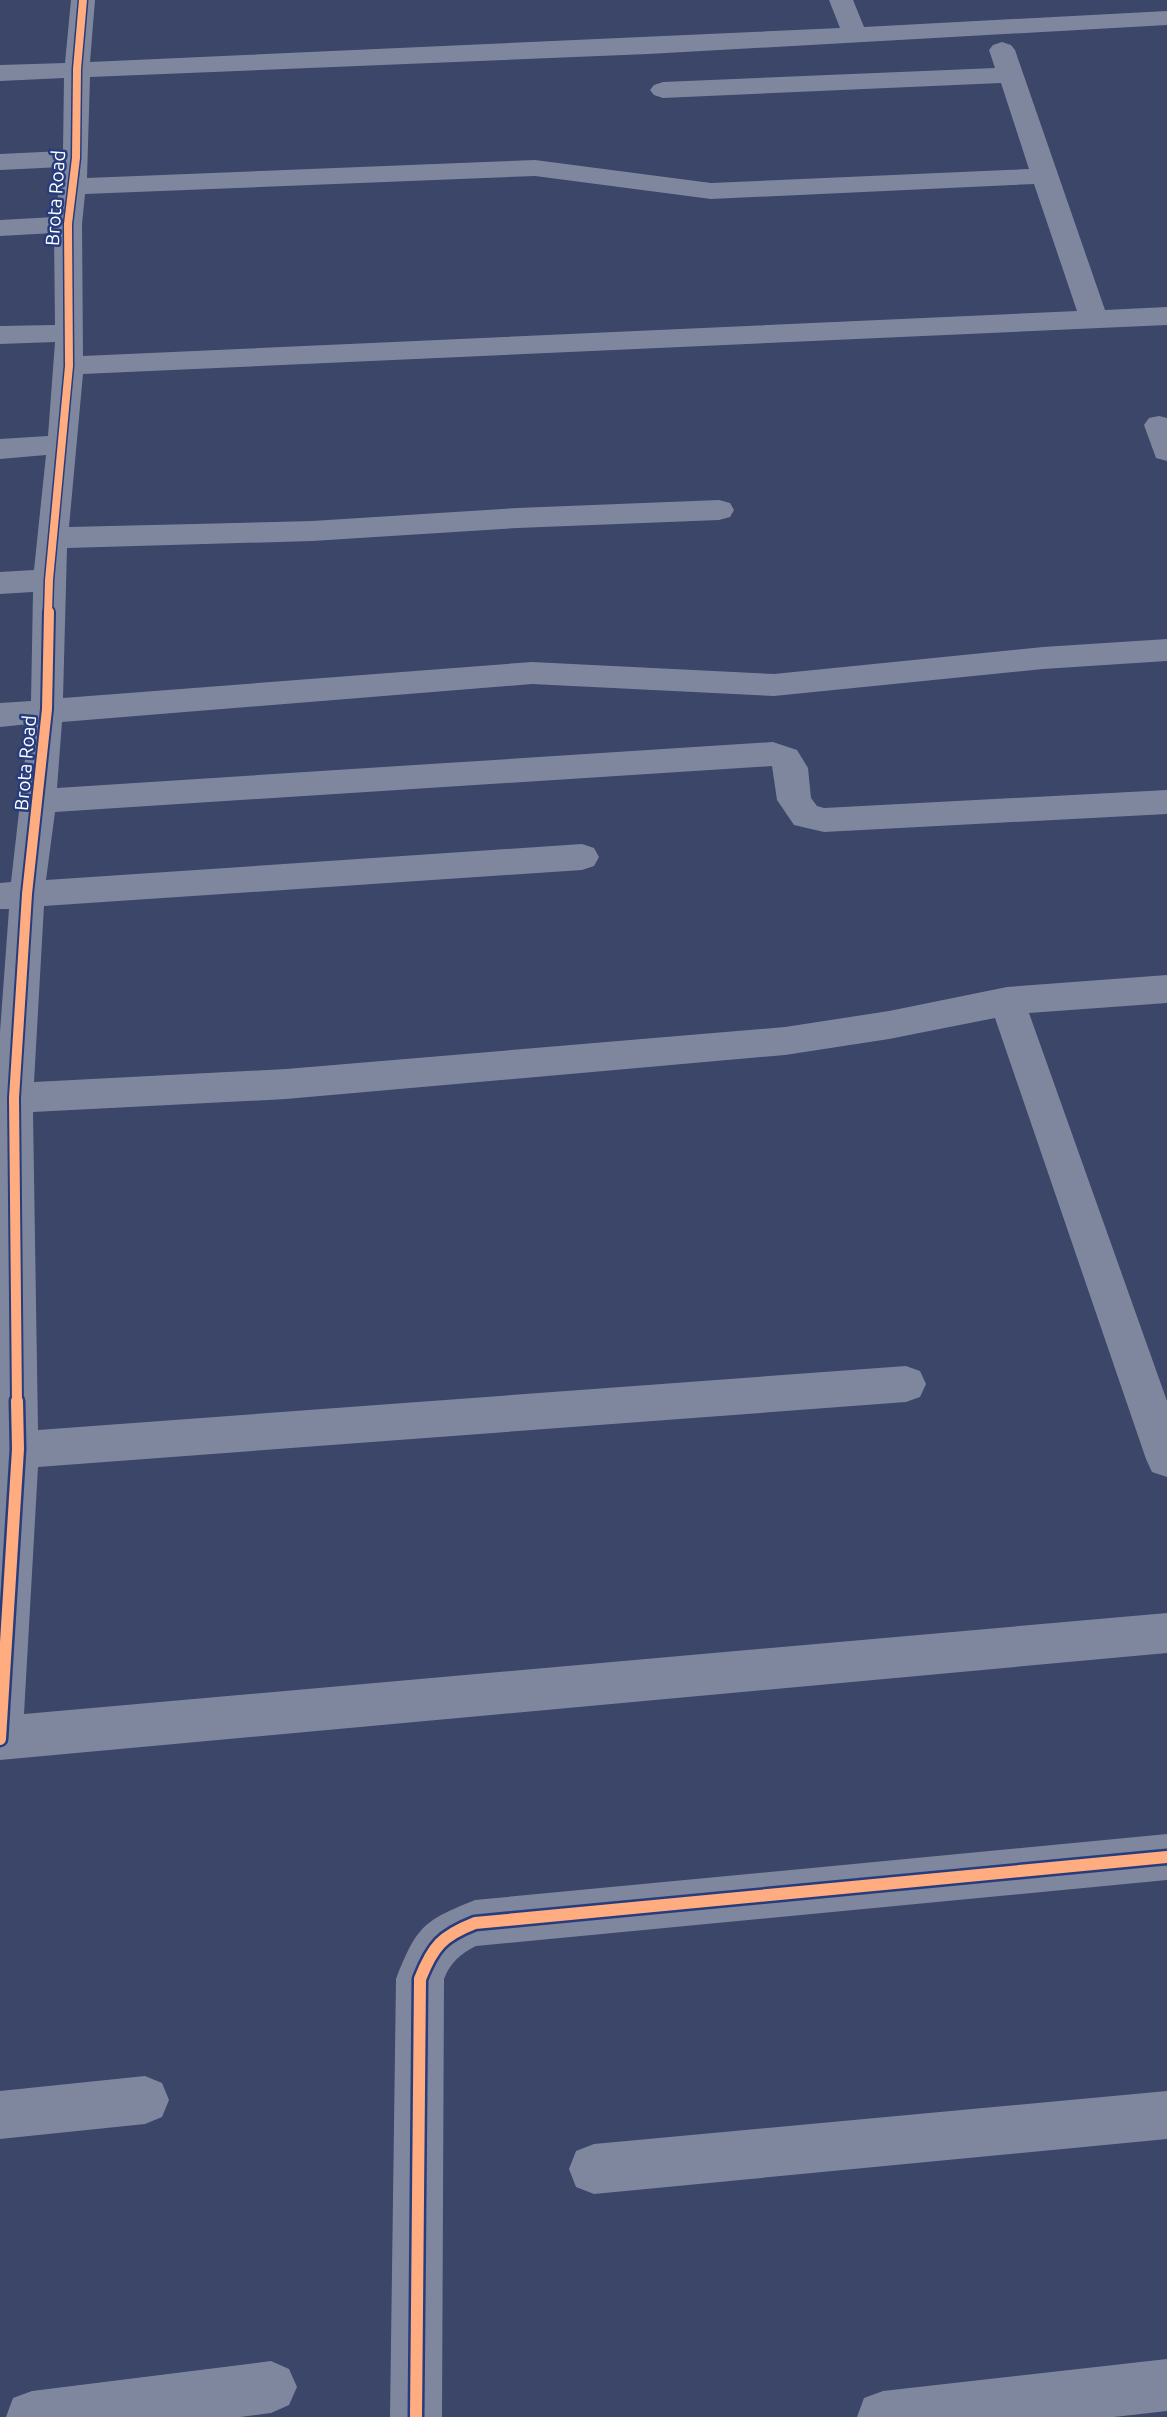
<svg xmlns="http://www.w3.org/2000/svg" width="1167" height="2417" font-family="Ubuntu,sans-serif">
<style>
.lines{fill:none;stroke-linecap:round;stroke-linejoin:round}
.street{fill:#7f879f;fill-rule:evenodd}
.cycleway-far2-casing{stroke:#273c7c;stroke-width:11}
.cycleway-far1-casing{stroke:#273c7c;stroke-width:14}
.cycleway-casing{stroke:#273c7c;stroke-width:17}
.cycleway-far2{stroke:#ffac80;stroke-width:8}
.cycleway-far1{stroke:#ffac80;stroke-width:10}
.cycleway{stroke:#ffac80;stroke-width:12}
.labels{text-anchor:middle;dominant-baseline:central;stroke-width:5;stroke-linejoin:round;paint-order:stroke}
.street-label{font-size:19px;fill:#fff;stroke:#273c7c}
</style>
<rect width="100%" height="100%" fill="#3b4668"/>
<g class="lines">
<!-- street -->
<g class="street">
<path d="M 71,0 L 95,0 L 90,62 L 840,28 L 829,0 L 853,0 L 864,27 L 1167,11 L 1167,25 L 648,54 L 90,77 L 87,178 L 535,160 L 711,183 L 1029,169 L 1001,83 L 663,98 L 654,95 L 650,90 L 654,85 L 663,82 L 995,68 L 989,50 L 993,45 L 1002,42 L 1011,45 L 1015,50 L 1105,310 L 1167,307 L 1167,325 L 83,374 L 69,527 L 312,521 L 517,508 L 719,500 L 730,503 L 734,510 L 730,517 L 719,520 L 517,528 L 312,541 L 67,548 L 63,698 L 532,662 L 774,674 L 1043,647 L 1167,639 L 1167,661 L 1043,669 L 774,696 L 532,684 L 62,722 L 57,788 L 773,742 L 797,750 L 808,768 L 811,798 L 817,806 L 824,808 L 1167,790 L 1167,814 L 824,832 L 794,825 L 777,800 L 772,766 L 55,812 L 46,880 L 582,844 L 594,848 L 599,857 L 594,866 L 582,870 L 44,906 L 34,1082 L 286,1069 L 785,1027 L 889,1011 L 1007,987 L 1167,975 L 1167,1003 L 1029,1013 L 1167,1401 L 1167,1477 L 1152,1472 L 1146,1459 L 995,1018 L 889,1039 L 785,1055 L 286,1099 L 33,1112 L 38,1430 L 906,1366 L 920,1371 L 926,1384 L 920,1397 L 906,1402 L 38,1467 L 24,1714 L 1167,1613 L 1167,1653 L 0,1760 L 0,1032 L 9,909 L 0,909 L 0,883 L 11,882 L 29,724 L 0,727 L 0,703 L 31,701 L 33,592 L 0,594 L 0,572 L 34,570 L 46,455 L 0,459 L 0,439 L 48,436 L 55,342 L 0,344 L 0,326 L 55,325 L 54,233 L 0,236 L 0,220 L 55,217 L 62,167 L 0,170 L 0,154 L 63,151 L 64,78 L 0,81 L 0,65 L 65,63 ZM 535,176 L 711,199 L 1034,184 L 1077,311 L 83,356 L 82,224 L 85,194 Z"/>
<polygon points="1159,416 1167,418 1167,461 1156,458 1144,425 1149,418"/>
<path d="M 1167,1834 L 1167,1880 L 476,1946 C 460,1954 450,1963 444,1979 L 442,2417 L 390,2417 L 396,1979 C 417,1926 423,1921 475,1900 Z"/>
<polygon points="145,2076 162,2083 169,2100 162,2117 145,2124 0,2139 0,2091"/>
<polygon points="1167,2091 1167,2139 594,2194 576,2187 569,2169 576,2151 594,2144"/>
<polygon points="1167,2359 1167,2411 1114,2417 857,2417 864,2398 883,2391"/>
<polygon points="271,2361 289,2369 297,2387 289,2405 271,2413 240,2417 6,2417 13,2398 32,2391"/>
</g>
<!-- cycleway-far2 casing -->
<g class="cycleway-far2-casing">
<polyline id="cycleway-far2" points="48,614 49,580 69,366 68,224 76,158 77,69 83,0"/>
</g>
<!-- cycleway-far1 casing -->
<g class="cycleway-far1-casing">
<polyline id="cycleway-far1" points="17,1403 14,1098 27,894 47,709 49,612"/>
</g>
<!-- cycleway casing -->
<g class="cycleway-casing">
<g id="cycleway">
<polyline points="0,1739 18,1449 17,1401"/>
<path d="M 416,2417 L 420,1979 C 433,1946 442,1936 475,1923 L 1167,1857"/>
</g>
</g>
<!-- cycleway-far2 -->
<use href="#cycleway-far2" class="cycleway-far2"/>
<!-- cycleway-far1 -->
<use href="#cycleway-far1" class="cycleway-far1"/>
<!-- cycleway -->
<use href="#cycleway" class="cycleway"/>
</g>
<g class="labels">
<!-- street labels -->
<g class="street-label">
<text transform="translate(55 198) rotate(-86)">Brota Road</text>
<text transform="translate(25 763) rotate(-85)">Brota Road</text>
</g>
</g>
</svg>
